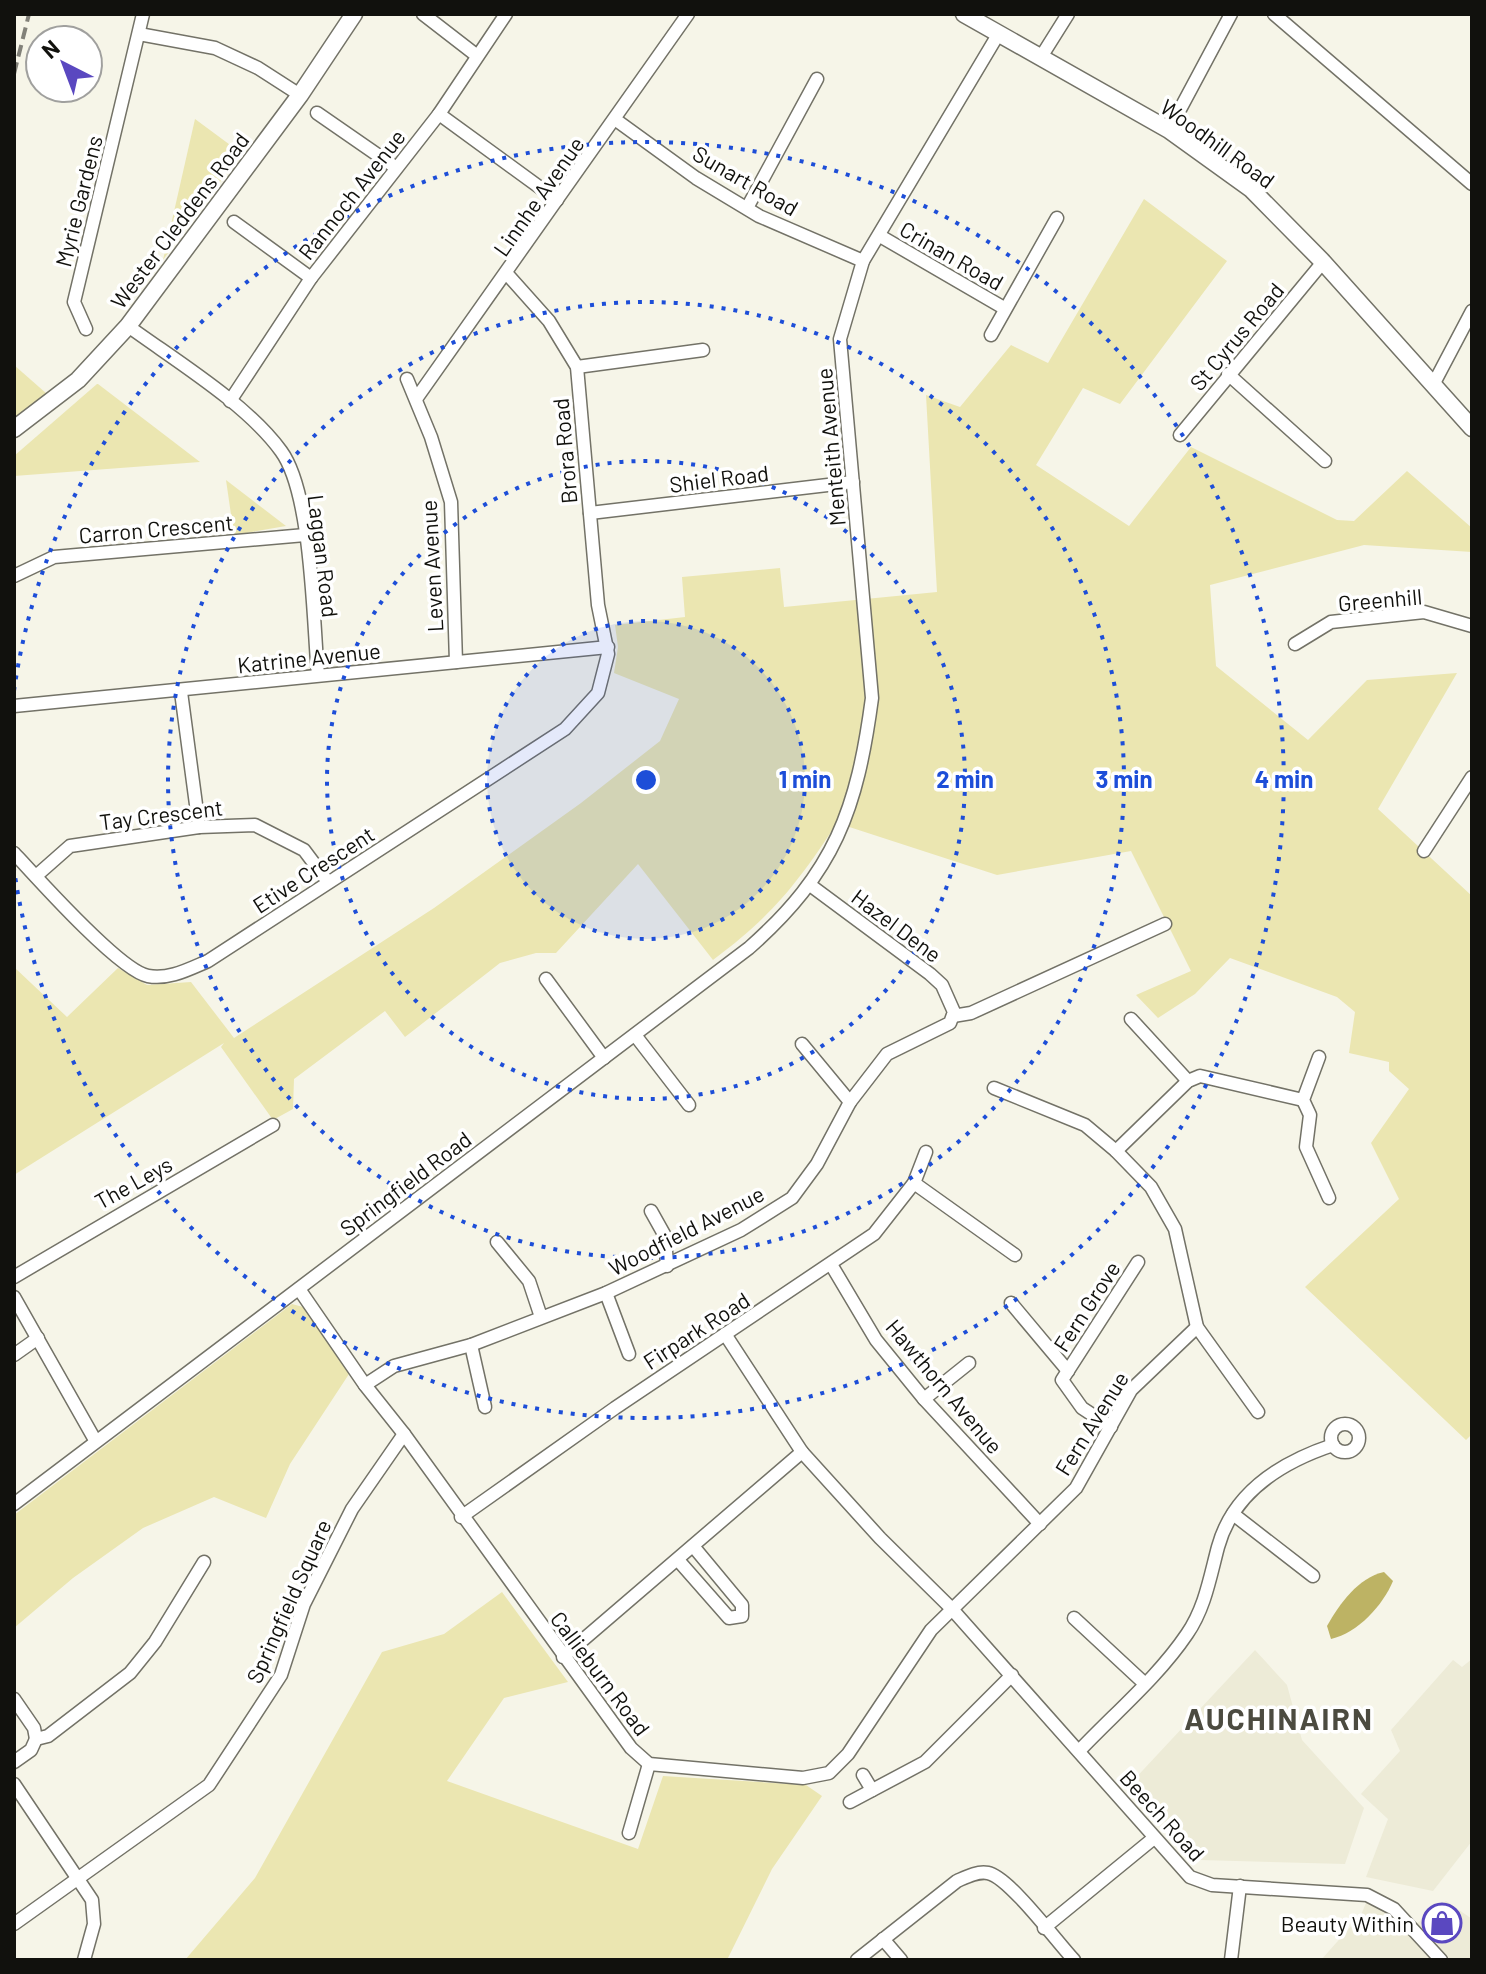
<svg xmlns="http://www.w3.org/2000/svg" width="1486" height="1974" font-family="Barlow,sans-serif">
<style>
.built{fill:#edebd7}
.green{fill:#ebe6b1}
.water{fill:#bdb364}
.lines{fill:none;stroke-linecap:round;stroke-linejoin:round}
.minor-casing{stroke:#737267;stroke-width:15}
.tertiary-casing{stroke:#737267;stroke-width:19}
.minor{stroke:#fff;stroke-width:12}
.tertiary{stroke:#fff;stroke-width:16}
.rail{stroke:#828179;stroke-width:4;stroke-dasharray:12 6;stroke-linecap:butt}
.ring{fill:none;stroke:#1d4ed8;stroke-width:4;stroke-dasharray:4 8}
.labels{text-anchor:middle;dominant-baseline:central;stroke-width:7;stroke-linejoin:round;paint-order:stroke}
.street-label{font-size:22px;fill:#11110d;stroke:#fff}
.poi-label{font-size:22px;fill:#11110d;stroke:#fff;text-anchor:end}
.district-label{font-size:30px;font-weight:bold;letter-spacing:2px;fill:#4c4b40;stroke:#fff}
.centre{fill:#1d4ed8;stroke:#fff;stroke-width:4}
.ring-label{font-size:24px;text-anchor:middle;font-weight:bold;fill:#1d4ed8;stroke:#fff;stroke-width:7;stroke-linejoin:round;paint-order:stroke}
</style>
<rect width="100%" height="100%" fill="#f6f5e8"/>
<!-- built -->
<g class="built">
<polygon points="1255,1650 1287,1685 1302,1740 1364,1808 1345,1864 1200,1860 1130,1784"/>
<polygon points="1472,1659 1472,1841 1433,1891 1366,1877 1388,1819 1361,1794 1400,1751 1391,1730 1453,1660 1462,1667"/>
<polygon points="1368,1898 1407,1931 1446,1901 1472,1919 1472,1960 1321,1960 1361,1915"/>
</g>
<!-- green -->
<g class="green">
<polygon points="195,119 241,153 163,260"/>
<path d="M 1144,199 L 1227,261 L 1120,404 L 1083,388 L 1036,465 L 1129,526 L 1191,447 L 1337,520 L 1354,521 L 1407,471 L 1472,528 L 1472,552 L 1364,545 L 1210,585 L 1216,666 L 1308,740 L 1367,680 L 1457,673 L 1378,809 L 1472,896 L 1472,1434 L 1466,1440 L 1305,1287 L 1399,1199 L 1371,1143 L 1409,1089 L 1389,1071 L 1389,1062 L 1349,1053 L 1355,1012 L 1337,997 L 1230,958 L 1195,994 L 1158,1018 L 1136,995 L 1191,971 L 1131,851 L 997,875 L 837,823 C 797,884 772,916 713,960 L 638,864 L 556,953 L 536,953 L 500,963 L 405,1037 L 385,1011 L 294,1079 L 293,1109 L 273,1120 L 221,1047 L 224,1043 L 14,1175 L 14,967 L 67,1017 L 118,968 L 147,985 L 191,982 L 234,1038 L 434,908 L 581,803 L 660,741 L 679,699 L 614,673 L 618,647 L 615,625 L 685,617 L 682,577 L 780,568 L 784,607 L 937,592 L 926,395 L 960,407 L 1011,345 L 1048,363 Z"/>
<polygon points="14,365 47,394 14,421"/>
<polygon points="97,384 98,384 200,462 14,476 14,456"/>
<polygon points="226,480 286,526 234,535"/>
<polygon points="292,1304 303,1307 349,1374 290,1464 266,1518 214,1497 143,1528 73,1578 14,1628 14,1515"/>
<polygon points="502,1592 568,1682 504,1698 447,1781 638,1849 663,1776 806,1785 822,1796 772,1869 727,1960 185,1960 255,1878 382,1652 444,1634"/>
</g>
<!-- water -->
<path class="water" d="M 1384,1572 L 1393,1581 C 1383,1605 1358,1633 1331,1639 L 1327,1626 C 1340,1603 1358,1578 1384,1572 Z"/>
<g class="lines">
<!-- minor casing -->
<g class="minor-casing">
<g id="minor">
<polyline points="423,14 476,55"/>
<polyline points="1274,14 1472,184"/>
<polyline points="139,34 215,48 258,68 300,95"/>
<polyline points="1041,57 1068,14"/>
<polyline points="317,113 395,167"/>
<polyline points="439,114 557,200"/>
<polyline points="616,120 696,178 759,216 863,261"/>
<polyline points="1169,130 1231,14"/>
<polyline points="747,208 817,79"/>
<polyline points="234,222 311,278"/>
<polyline points="880,236 1004,308"/>
<path d="M 128,326 C 176,361 247,404 281,451 C 312,493 313,620 318,675"/>
<polyline points="86,329 74,302 143,14"/>
<polyline points="991,335 1057,218"/>
<polyline points="577,367 703,350"/>
<polyline points="1228,374 1325,461"/>
<polyline points="407,379 431,437 451,502 456,662"/>
<polyline points="1433,385 1472,311"/>
<polyline points="416,399 688,14"/>
<polyline points="230,401 311,278 439,114 506,14"/>
<polyline points="1180,435 1323,262"/>
<polyline points="590,513 853,482"/>
<polyline points="14,576 54,557 305,535"/>
<polyline points="1295,644 1331,622 1424,612 1472,626"/>
<polyline points="181,692 199,827"/>
<polyline points="14,706 608,647"/>
<polyline points="1424,851 1472,777"/>
<path d="M 14,853 C 37,878 120,971 148,976 C 169,980 189,969 208,961 L 565,729 L 598,693 L 608,654 L 598,605 L 577,367 L 549,321 L 507,274"/>
<polyline points="36,876 70,846 199,827 255,825 304,850 328,882"/>
<polyline points="546,979 604,1058"/>
<polyline points="953,1016 971,1013 1165,924"/>
<polyline points="1131,1019 1188,1081"/>
<polyline points="635,1035 689,1105"/>
<polyline points="802,1044 850,1102"/>
<polyline points="1319,1057 1303,1100 1310,1115 1306,1147 1329,1198"/>
<polyline points="994,1088 1085,1125 1116,1151 1151,1187 1175,1229 1197,1327 1258,1412"/>
<polyline points="1116,1151 1188,1081 1200,1076 1303,1100"/>
<polyline points="914,1183 1015,1255"/>
<polyline points="651,1211 665,1236 667,1266"/>
<polyline points="497,1242 529,1281 541,1317"/>
<polyline points="832,1266 876,1340 924,1399 1040,1524"/>
<polyline points="14,1277 273,1125"/>
<polyline points="299,1289 365,1385 404,1434 631,1748 649,1764 803,1778 829,1773 848,1754 931,1630 1076,1488 1131,1390 1197,1327"/>
<polyline points="606,1293 629,1354"/>
<polyline points="14,1297 95,1440"/>
<polyline points="1011,1303 1068,1371"/>
<polyline points="725,1334 802,1452 880,1538 951,1608 1190,1877 1212,1885 1367,1895 1394,1909 1441,1960"/>
<polyline points="471,1345 485,1407"/>
<polyline points="14,1355 38,1338"/>
<polyline points="365,1385 394,1366 471,1345 606,1293 741,1230 792,1198 817,1164 850,1102 887,1054 950,1023 954,1012 942,985 930,974 810,885"/>
<polyline points="924,1399 969,1363"/>
<circle cx="1345" cy="1438" r="14"/>
<polyline points="1111,1427 1082,1408 1062,1380 1138,1262"/>
<path d="M 14,1504 L 749,948 C 835,872 857,810 872,698 L 840,339 L 863,261 L 999,33"/>
<polyline points="1233,1514 1313,1576"/>
<polyline points="461,1517 615,1408 874,1234 914,1183 926,1152"/>
<polyline points="678,1560 729,1618 742,1616 742,1605 693,1546"/>
<polyline points="1074,1618 1144,1683"/>
<polyline points="563,1657 802,1452"/>
<polyline points="14,1699 34,1728 36,1739"/>
<polyline points="36,1739 48,1736 130,1673 155,1642 204,1562"/>
<path d="M 1079,1751 C 1115,1713 1158,1677 1187,1634 C 1205,1608 1210,1577 1218,1547 C 1233,1492 1282,1462 1333,1445"/>
<polyline points="14,1762 31,1750 36,1739"/>
<polyline points="863,1775 872,1790"/>
<polyline points="14,1784 92,1900 94,1924 84,1960"/>
<polyline points="850,1802 925,1762 1012,1675"/>
<polyline points="629,1833 649,1764"/>
<polyline points="14,1924 209,1785 281,1675 304,1604 352,1509 404,1434"/>
<polyline points="1044,1928 1154,1838"/>
<polyline points="883,1939 901,1960"/>
<path d="M 857,1960 L 957,1881 C 966,1877 977,1871 988,1873 C 1009,1877 1057,1942 1074,1960"/>
<polyline points="1231,1960 1240,1886"/>
</g>
</g>
<!-- tertiary casing -->
<g class="tertiary-casing">
<g id="tertiary">
<polyline points="964,14 1169,130 1251,189 1323,262 1472,428"/>
<polyline points="14,429 78,380 128,326 300,95 354,14"/>
</g>
</g>
<!-- minor -->
<use href="#minor" class="minor"/>
<!-- tertiary -->
<use href="#tertiary" class="tertiary"/>
<!-- rail -->
<polyline class="rail" points="14,74 29,14"/>
</g>
<!-- distance rings -->
<circle cx="646" cy="780" r="159" fill="#1d4ed8" fill-opacity=".12"/>
<g class="ring">
<circle cx="646" cy="780" r="159"/>
<circle cx="646" cy="780" r="319"/>
<circle cx="646" cy="780" r="478"/>
<path d="M14 691A638 638 0 1 1 14 869"/>
</g>
<!-- icons -->
<defs>
<g id="shop-ring" transform="scale(2)"><circle r="9.5" fill="#fff" stroke="#5a48c0" stroke-width="1.5"/><path d="M-5-2.5h2.3a2.7 3.5 0 0 1 5.4 0H5L5.5 6h-11ZM-1.5-2.5h3a1.5 2.3 0 0 0-3 0Z" fill="#5a48c0"/></g>
</defs>
<g fill-rule="evenodd">
<use href="#shop-ring" x="1442" y="1923"/>
</g>
<g class="labels">
<!-- street labels -->
<g class="street-label">
<text transform="translate(1218 143) rotate(36)">Woodhill Road</text>
<text transform="translate(746 180) rotate(30)">Sunart Road</text>
<text transform="translate(351 194) rotate(-52)">Rannoch Avenue</text>
<text transform="translate(538 196) rotate(-55)">Linnhe Avenue</text>
<text transform="translate(78 201) rotate(-76)">Myrie Gardens</text>
<text transform="translate(179 220) rotate(-53)">Wester Cleddens Road</text>
<text transform="translate(952 255) rotate(30)">Crinan Road</text>
<text transform="translate(1236 336) rotate(-50)">St Cyrus Road</text>
<text transform="translate(830 447) rotate(-95)">Menteith Avenue</text>
<text transform="translate(564 451) rotate(-95)">Brora Road</text>
<text transform="translate(719 478) rotate(-7)">Shiel Road</text>
<text transform="translate(156 528) rotate(-5)">Carron Crescent</text>
<text transform="translate(324 556) rotate(83)">Laggan Road</text>
<text transform="translate(431 566) rotate(-93)">Leven Avenue</text>
<text transform="translate(1380 599) rotate(-5)">Greenhill</text>
<text transform="translate(309 657) rotate(-6)">Katrine Avenue</text>
<text transform="translate(161 814) rotate(-7)">Tay Crescent</text>
<text transform="translate(313 869) rotate(-33)">Etive Crescent</text>
<text transform="translate(897 925) rotate(37)">Hazel Dene</text>
<text transform="translate(133 1182) rotate(-29)">The Leys</text>
<text transform="translate(405 1183) rotate(-37)">Springfield Road</text>
<text transform="translate(686 1230) rotate(-27)">Woodfield Avenue</text>
<text transform="translate(1086 1306) rotate(-57)">Fern Grove</text>
<text transform="translate(696 1330) rotate(-33)">Firpark Road</text>
<text transform="translate(945 1386) rotate(50)">Hawthorn Avenue</text>
<text transform="translate(1091 1423) rotate(-58)">Fern Avenue</text>
<text transform="translate(288 1601) rotate(-66)">Springfield Square</text>
<text transform="translate(601 1673) rotate(53)">Callieburn Road</text>
<text transform="translate(1163 1815) rotate(48)">Beech Road</text>
</g>
<!-- poi labels -->
<g class="poi-label">
<text x="1414" y="1923">Beauty Within</text>
</g>
<!-- district labels -->
<g class="district-label">
<text x="1279" y="1718">AUCHINAIRN</text>
</g>
</g>
<circle cx="646" cy="780" r="12" class="centre"/>
<g class="ring-label">
<text x="805" y="788">1 min</text>
<text x="965" y="788">2 min</text>
<text x="1124" y="788">3 min</text>
<text x="1284" y="788">4 min</text>
</g>
<!-- border -->
<rect width="1486" height="1974" fill="none" stroke="#11110d" stroke-width="32"/>
<!-- north arrow -->
<g transform="translate(64 64) rotate(318)"><circle r="38" fill="#ffffff" stroke="#a0a09e" stroke-width="2"/>
<path d="M0-6L14 30L0 20L-14 30Z" fill="#5a48c0"/>
<text y="-12" font-size="22" font-weight="bold" text-anchor="middle" fill="#11110d">N</text>
</g>
</svg>
